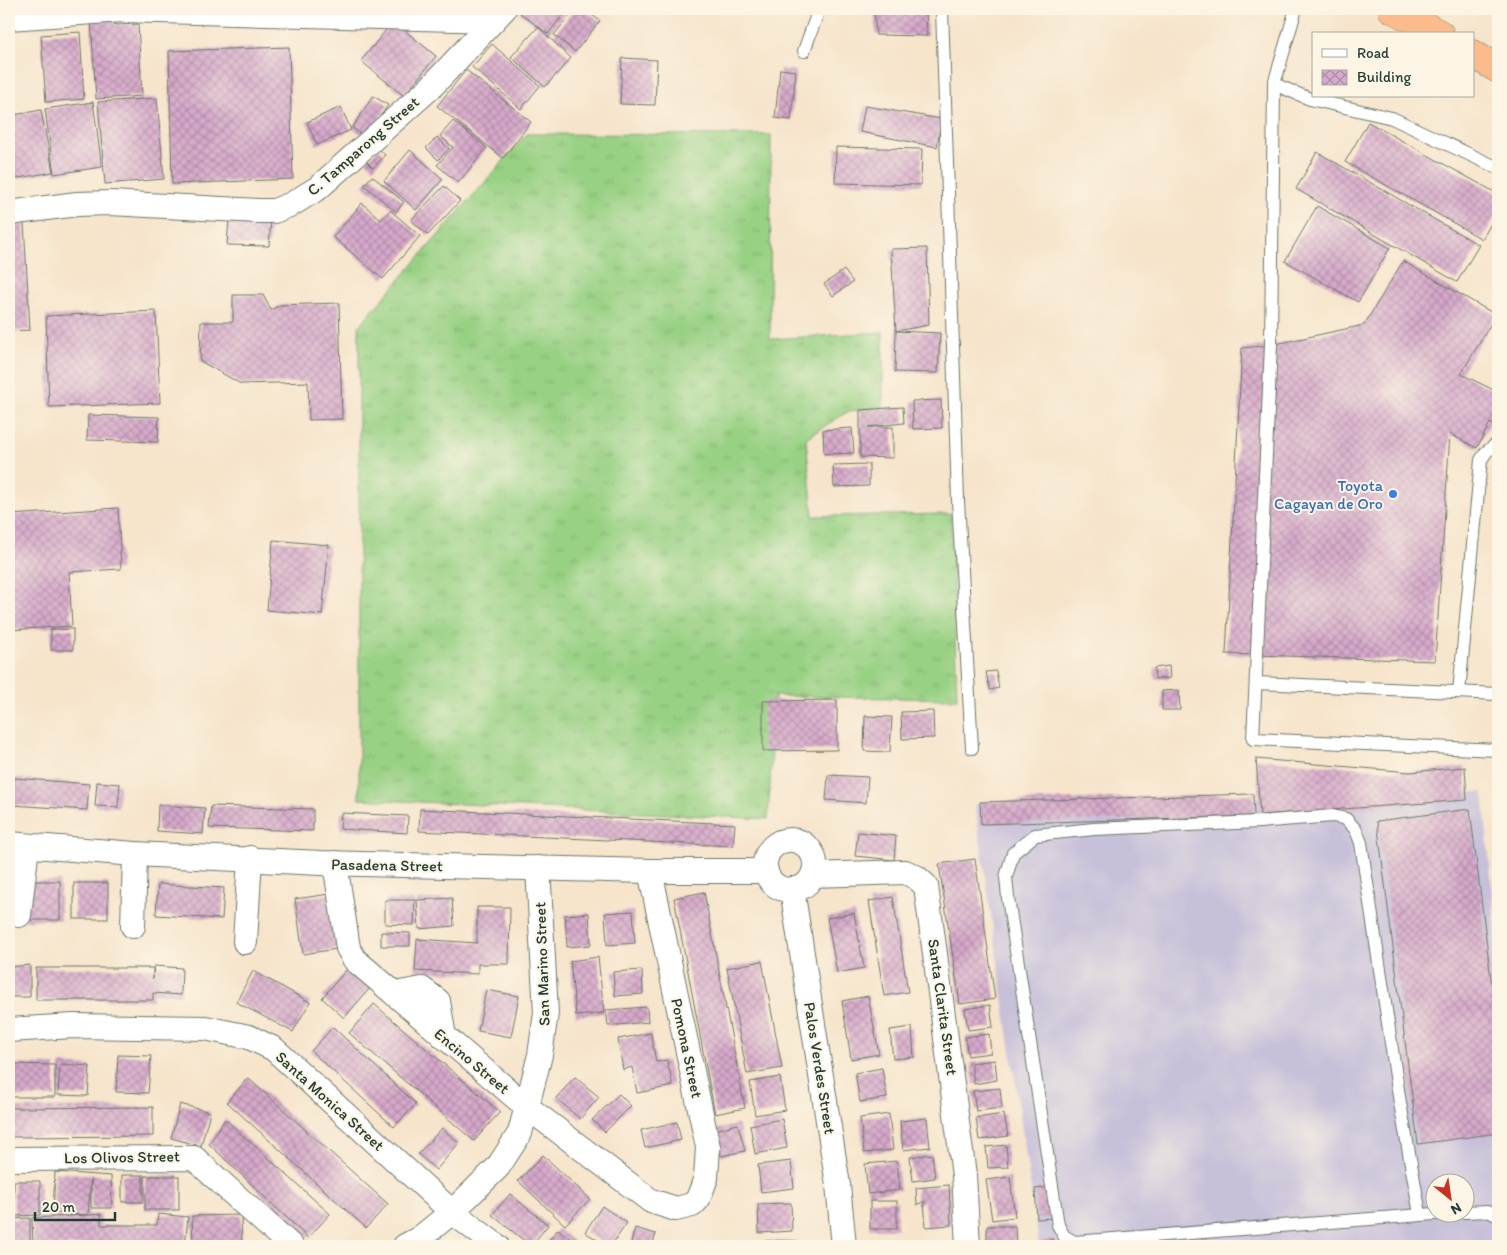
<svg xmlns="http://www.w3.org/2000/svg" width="1507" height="1255" font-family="Itim,sans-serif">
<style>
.industrial{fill:#c7c0d9;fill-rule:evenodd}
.grass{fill:url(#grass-tufts);stroke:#5c875c}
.building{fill:url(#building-cross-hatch)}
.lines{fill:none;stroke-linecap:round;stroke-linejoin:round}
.lane-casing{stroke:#6a7769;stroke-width:14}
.street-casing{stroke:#6a7769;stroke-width:26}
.highway-casing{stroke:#6a7769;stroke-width:29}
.lane{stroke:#fff;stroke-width:12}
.street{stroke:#fff;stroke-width:24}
.highway{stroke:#fbbb8d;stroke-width:28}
.shop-dot{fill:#3f7fe0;stroke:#fcf5e5;stroke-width:2}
.labels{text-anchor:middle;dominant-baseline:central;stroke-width:4;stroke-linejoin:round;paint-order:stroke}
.street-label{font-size:16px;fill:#1f3d34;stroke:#fcf5e5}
.shop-label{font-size:16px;fill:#366cbe;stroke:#fcf5e5;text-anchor:end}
</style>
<defs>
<pattern id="grass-tufts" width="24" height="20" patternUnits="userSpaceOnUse" patternTransform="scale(1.25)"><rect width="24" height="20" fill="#99d184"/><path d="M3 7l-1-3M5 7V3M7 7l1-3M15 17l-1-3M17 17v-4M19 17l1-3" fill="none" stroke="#83b473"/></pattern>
<pattern id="building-cross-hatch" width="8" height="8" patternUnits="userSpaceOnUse" patternTransform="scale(1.25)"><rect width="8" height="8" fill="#d7a9cb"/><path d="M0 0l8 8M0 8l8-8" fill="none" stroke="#ae8ba6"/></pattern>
</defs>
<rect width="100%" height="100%" fill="#fcf5e5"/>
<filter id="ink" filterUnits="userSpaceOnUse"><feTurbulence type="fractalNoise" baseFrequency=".02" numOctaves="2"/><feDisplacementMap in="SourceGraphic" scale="10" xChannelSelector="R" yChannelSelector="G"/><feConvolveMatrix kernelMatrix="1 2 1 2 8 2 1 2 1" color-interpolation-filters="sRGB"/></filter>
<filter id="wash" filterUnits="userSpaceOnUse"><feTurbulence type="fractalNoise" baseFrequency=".0096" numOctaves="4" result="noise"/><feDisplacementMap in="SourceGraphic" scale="20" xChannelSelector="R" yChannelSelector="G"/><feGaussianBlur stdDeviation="1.12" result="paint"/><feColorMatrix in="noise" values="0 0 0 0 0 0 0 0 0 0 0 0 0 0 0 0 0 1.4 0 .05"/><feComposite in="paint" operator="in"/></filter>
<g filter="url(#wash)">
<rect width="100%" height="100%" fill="#f6e4cb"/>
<!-- industrial -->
<path class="industrial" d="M 1483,792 L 1498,954 L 1498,1244 L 1039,1246 L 975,804 L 1203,800 ZM 1434,1182 L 1464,1182 L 1464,1212 L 1434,1212 Z"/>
<!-- grass -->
<polygon class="grass" points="527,134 771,135 770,339 883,332 883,407 849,411 806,438 813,516 951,514 957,699 775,696 768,819 359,799 359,326"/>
<g id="blocks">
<!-- building -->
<g class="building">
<polygon points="523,9 568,9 548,34 520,13"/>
<polygon points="575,9 584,9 600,21 575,52 554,35"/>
<polygon points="874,9 926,9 927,36 876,35"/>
<polygon points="114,18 115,25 138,24 142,96 96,99 91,20"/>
<polygon points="393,21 436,56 404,96 361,61"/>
<polygon points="538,27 571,58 545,87 511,57"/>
<polygon points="80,32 84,99 46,102 41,35"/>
<polygon points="492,44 540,86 521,109 472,67"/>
<polygon points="289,47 293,179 172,184 169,51"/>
<polygon points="622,58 657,60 655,105 620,104"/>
<polygon points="780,69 796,71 791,120 775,118"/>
<polygon points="466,70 531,122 503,158 437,106"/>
<polygon points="373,96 388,105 367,138 352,128"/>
<polygon points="157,98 164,179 105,184 98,102"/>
<polygon points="93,102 102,167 54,174 45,109"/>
<polygon points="865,106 941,119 937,147 860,132"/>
<polygon points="341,107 351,130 317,145 307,122"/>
<polygon points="41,110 53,172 13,179 9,158 9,116"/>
<polygon points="453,121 487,148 458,183 437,165 453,147 440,136"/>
<polygon points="1368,122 1498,194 1498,212 1482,239 1345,162"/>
<polygon points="437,137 449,149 438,160 426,148"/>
<polygon points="836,147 922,149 921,185 835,183"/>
<polygon points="379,149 385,155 373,168 366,161"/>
<polygon points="410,150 443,179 416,210 384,181"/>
<polygon points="1317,152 1479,245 1457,282 1296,189"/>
<polygon points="372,176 404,202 396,212 364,185"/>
<polygon points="444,186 460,201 428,235 411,220"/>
<polygon points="362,203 381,220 390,210 420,236 383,279 333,237"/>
<polygon points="1317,206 1390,248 1358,302 1285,261"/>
<polygon points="229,218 271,219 269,246 227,245"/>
<polygon points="24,223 30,330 9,331 9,224"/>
<polygon points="927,248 929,325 896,331 940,333 938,373 895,372 896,331 891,249"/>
<polygon points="1403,261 1496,315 1461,374 1498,392 1498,427 1490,423 1477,448 1450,434 1435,661 1226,654 1242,348 1271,345 1364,325"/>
<polygon points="844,270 853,282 833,296 824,284"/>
<polygon points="233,295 263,295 271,310 280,305 339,303 342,419 309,420 308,382 241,384 200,361 201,322 233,322"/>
<polygon points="156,311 160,403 49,407 46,316"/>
<polygon points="941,400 942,428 913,429 912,401"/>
<polygon points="903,407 904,423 868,427 893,427 893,458 860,457 860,410"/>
<polygon points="88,415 159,417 158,442 87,440"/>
<polygon points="852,428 854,453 824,454 823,430"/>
<polygon points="869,464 869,486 834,487 833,465"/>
<polygon points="118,508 121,569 69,572 72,626 9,630 9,515"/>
<polygon points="273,540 329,545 322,615 267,610"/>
<rect x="51" y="629" width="22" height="21"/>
<polygon points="1169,666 1170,678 1155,679 1154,668"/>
<polygon points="996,671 999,688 990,690 986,672"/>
<polygon points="1179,690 1180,710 1162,710 1162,691"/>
<polygon points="837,700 837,750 763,751 763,701"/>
<polygon points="933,711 934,738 902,739 901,712"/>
<polygon points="865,716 892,717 890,752 864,751"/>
<polygon points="1256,759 1410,772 1465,767 1467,800 1260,815"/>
<polygon points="828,775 868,777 866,803 826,800"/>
<polygon points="14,778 89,784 87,810 12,805"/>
<polygon points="97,782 120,784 118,807 95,806"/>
<polygon points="1253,794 1254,816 981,824 980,802"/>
<polygon points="158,805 205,808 203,834 157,831"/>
<polygon points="211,806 313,809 313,831 209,828"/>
<polygon points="420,809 735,824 733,846 419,831"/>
<polygon points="1470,809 1498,1036 1498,1133 1418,1144 1377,821"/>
<polygon points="341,813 408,816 407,833 340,829"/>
<polygon points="858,832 896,836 894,860 855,856"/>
<polygon points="975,859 995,999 960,1004 939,864"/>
<rect x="25" y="881" width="35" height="39"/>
<rect x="74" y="883" width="34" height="36"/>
<polygon points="158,884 224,888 222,919 156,915"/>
<polygon points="704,892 745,1108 715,1114 674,898"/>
<polygon points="330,894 337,949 303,954 295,899"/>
<polygon points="893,897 908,992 884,996 869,901"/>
<polygon points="452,898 454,926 419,929 417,900"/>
<polygon points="385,900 415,900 414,925 385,924"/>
<polygon points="477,907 510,907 509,964 478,964 478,974 415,971 417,939 477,943"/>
<polygon points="633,911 635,943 607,945 605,913"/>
<polygon points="589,913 591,945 567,947 565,915"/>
<polygon points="854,913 864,968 837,973 827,918"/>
<polygon points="381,932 410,933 410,946 381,946"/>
<polygon points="598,957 604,1013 576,1016 570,961"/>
<polygon points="762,961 782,1068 747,1074 727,968"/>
<polygon points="30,965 30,997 9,997 9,967"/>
<polygon points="154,966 182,968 181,995 153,993 153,1000 36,1000 36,968 153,968 153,979"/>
<polygon points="347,969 370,988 344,1018 322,998"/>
<polygon points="642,970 643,994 615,996 613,972"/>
<polygon points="253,971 310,1002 293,1032 236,1002"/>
<polygon points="486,990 519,996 511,1037 478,1031"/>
<polygon points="868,996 879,1054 851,1059 842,1001"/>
<polygon points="374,1004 500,1112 474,1141 349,1033"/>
<polygon points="990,1005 993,1027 968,1030 965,1009"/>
<polygon points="647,1007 648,1022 608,1026 606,1010"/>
<polygon points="333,1027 416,1104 394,1127 311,1051"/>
<polygon points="912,1027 914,1057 893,1059 890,1030"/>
<polygon points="651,1033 656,1062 667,1060 673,1086 637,1093 632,1067 623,1070 618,1039"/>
<polygon points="989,1034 991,1053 968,1056 965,1037"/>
<polygon points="118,1055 151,1056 148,1093 116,1092"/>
<polygon points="995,1060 997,1080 974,1084 971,1063"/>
<polygon points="9,1064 55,1065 55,1097 9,1097"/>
<polygon points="60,1064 90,1066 88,1096 58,1095"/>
<polygon points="882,1068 887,1098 860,1102 855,1073"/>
<polygon points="575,1077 599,1097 580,1119 556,1098"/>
<polygon points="780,1077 785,1110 755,1115 750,1082"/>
<polygon points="248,1078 388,1204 366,1228 227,1102"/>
<polygon points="1000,1088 1002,1108 976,1111 973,1091"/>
<polygon points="619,1094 631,1106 605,1132 592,1120"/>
<polygon points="180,1104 210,1112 201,1146 171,1138"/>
<polygon points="153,1107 153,1136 9,1137 9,1108"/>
<polygon points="889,1114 893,1150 864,1153 860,1118"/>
<polygon points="1004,1114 1008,1136 979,1140 976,1118"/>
<polygon points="927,1118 930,1147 903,1150 900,1121"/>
<polygon points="225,1119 330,1214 308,1238 209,1144"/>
<polygon points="782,1119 787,1148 755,1154 750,1125"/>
<polygon points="677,1122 681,1140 645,1148 641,1130"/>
<polygon points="738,1124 745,1151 721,1156 715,1130"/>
<polygon points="442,1128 459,1143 436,1170 418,1154"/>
<polygon points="1006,1145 1008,1167 988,1168 986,1147"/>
<polygon points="932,1154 935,1178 913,1181 910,1157"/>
<polygon points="543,1155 590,1199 565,1225 518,1181"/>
<polygon points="791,1161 794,1188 761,1192 758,1165"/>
<polygon points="897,1161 900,1190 868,1194 865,1164"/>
<polygon points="55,1172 111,1176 112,1208 91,1208 91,1179 88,1215 101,1214 101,1225 157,1225 158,1214 188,1217 185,1246 33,1246 32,1218 88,1215 53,1213"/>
<rect x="122" y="1175" width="21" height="27"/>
<rect x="145" y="1176" width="34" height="34"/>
<polygon points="1010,1177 1015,1217 992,1220 986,1180"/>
<polygon points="14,1181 40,1181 40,1215 14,1216"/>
<polygon points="949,1185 951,1225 926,1227 924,1201 917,1205 916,1188"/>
<polygon points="1050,1187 1052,1218 1037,1219 1035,1189"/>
<polygon points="510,1194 548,1225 531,1246 492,1215"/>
<rect x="870" y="1201" width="27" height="28"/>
<polygon points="791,1203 792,1231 759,1233 758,1204"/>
<polygon points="602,1206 627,1223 611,1246 607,1246 585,1232"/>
<polygon points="241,1215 242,1246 193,1246 192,1216"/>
<polygon points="30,1218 30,1246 9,1246 9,1219"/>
<polygon points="987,1226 1015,1226 1016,1245 987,1246"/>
<polygon points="635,1228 656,1234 652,1246 630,1246"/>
<polygon points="558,1229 579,1246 544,1246"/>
<polygon points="1053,1239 1054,1246 1042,1246 1042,1240"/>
<polygon points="764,1241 797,1241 797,1246 763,1246"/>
</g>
</g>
</g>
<g filter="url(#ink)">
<use href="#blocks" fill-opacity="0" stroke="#6a7769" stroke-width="1"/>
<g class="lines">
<!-- lane casing -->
<g class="lane-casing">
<g id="lane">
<polyline points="942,9 958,500 972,748"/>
<polyline points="1296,9 1274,84 1271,345 1253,739 1498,750"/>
<polyline points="804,51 819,9"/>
<polyline points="1274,84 1310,99 1392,118 1498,168"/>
<polyline points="1256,683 1498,694"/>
<polyline points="1459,692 1481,460 1486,452 1498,443"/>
<polyline points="1464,1212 1488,1211 1498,1216"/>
<polyline points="1420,1214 1400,1103 1361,843 1356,830 1346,819 1333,816 1259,822 1094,829 1035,835 1013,853 1006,877 1008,898 1058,1225 1064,1236 1074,1242 1460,1212"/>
</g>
</g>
<!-- street casing -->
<g class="street-casing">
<g id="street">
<polyline points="9,18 122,10 494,20"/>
<polyline points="9,213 77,204 110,203 259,211 274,211 292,204 318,188 431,87 504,9"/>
<circle cx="790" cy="865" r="25"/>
<polyline points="9,844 135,854 321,863 650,871 766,871"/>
<polyline points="335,863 348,948 355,960 527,1107 651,1201 676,1209 692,1205 698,1199 706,1178 708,1147 650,871"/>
<polyline points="813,875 905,872 916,877 926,886 964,1175 968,1246"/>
<polyline points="792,889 838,1185 844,1246"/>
<polyline points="19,915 27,846"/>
<polyline points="133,926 135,854"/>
<polyline points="245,942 250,858"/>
<polyline points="395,994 422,989 438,1001 444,1037"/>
<polyline points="9,1030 73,1026 205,1028 249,1037 274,1049 452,1212 497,1246"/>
<polyline points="9,1159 194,1158 291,1246"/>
<polyline points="405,1246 420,1238 452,1212 498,1167 520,1133 540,1055 546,1013 538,868"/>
</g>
</g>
<!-- highway casing -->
<g class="highway-casing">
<g id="highway">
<polyline points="1392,9 1440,34"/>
<polyline points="1473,54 1498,69"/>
</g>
</g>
<!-- lane -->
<use href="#lane" class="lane"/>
<!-- street -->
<use href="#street" class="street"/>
<!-- highway -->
<use href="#highway" class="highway"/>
</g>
</g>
<!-- markers -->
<circle class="shop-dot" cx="1393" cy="494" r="5"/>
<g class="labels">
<!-- street labels -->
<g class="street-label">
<text transform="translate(363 146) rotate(-41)">C. Tamparong Street</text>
<text transform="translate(387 865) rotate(1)">Pasadena Street</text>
<text transform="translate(542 964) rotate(-92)">San Marino Street</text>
<text transform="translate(943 1007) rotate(82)">Santa Clarita Street</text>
<text transform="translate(687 1048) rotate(78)">Pomona Street</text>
<text transform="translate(472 1061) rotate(40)">Encino Street</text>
<text transform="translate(820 1068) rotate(81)">Palos Verdes Street</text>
<text transform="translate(330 1101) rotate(42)">Santa Monica Street</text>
<text transform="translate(122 1157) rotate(-1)">Los Olivos Street</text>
</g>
<!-- shop labels -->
<g class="shop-label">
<text x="1383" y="485">Toyota<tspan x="1383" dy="18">Cagayan de Oro</tspan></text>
</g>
</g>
<!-- margin -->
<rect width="1507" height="1255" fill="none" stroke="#fcf5e5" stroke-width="30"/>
<!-- legend -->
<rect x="1312" y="32" width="162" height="65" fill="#fcf5e5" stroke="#a4ab9e"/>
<rect x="1322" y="49" width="25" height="8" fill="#ffffff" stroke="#a4ab9e"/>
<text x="1357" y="58" font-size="15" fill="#1f3d34">Road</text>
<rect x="1322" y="70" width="25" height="15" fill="url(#building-cross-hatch)" stroke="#a4ab9e"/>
<text x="1357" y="82" font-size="15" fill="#1f3d34">Building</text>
<!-- north arrow -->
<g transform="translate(1450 1198) rotate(150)"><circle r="24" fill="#fcf5e5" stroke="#a4ab9e"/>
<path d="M0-4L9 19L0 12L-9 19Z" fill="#c8321e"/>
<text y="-8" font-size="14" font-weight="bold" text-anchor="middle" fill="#1f3d34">N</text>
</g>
<!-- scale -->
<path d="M35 1212v8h80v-8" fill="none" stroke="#1f3d34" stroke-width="2.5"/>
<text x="42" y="1212" font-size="15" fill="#1f3d34" stroke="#fcf5e5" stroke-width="4" paint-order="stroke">20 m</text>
</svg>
